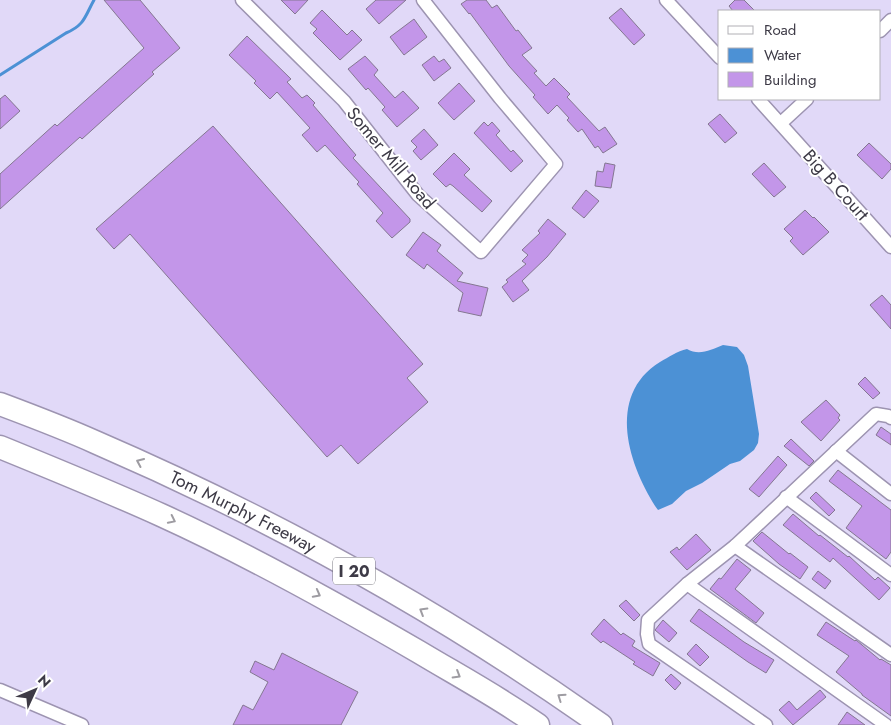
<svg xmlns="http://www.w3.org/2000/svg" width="891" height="725" font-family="Jost,sans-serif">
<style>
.water{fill:#4c91d5}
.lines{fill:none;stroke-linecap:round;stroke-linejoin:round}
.stream{stroke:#4c91d5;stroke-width:3}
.building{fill:#c396e9;stroke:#847791}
.street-casing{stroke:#9d94b1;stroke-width:15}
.highway-casing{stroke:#9d94b1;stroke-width:25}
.street{stroke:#fff;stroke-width:12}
.highway{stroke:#fff;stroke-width:22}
.oneway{stroke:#9e9ca2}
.labels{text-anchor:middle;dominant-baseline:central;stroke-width:4;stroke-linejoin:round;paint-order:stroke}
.shield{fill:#fff;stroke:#77757e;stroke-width:1}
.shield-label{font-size:16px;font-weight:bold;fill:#3d3a46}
.street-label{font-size:18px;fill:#3d3a46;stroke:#fff}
</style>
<rect width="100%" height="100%" fill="#e1d9f8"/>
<!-- water -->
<path class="water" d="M 723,345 L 737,347 L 744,355 L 748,366 L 755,409 L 759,434 L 758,443 L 754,450 L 740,461 L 730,464 L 702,483 L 686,491 L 672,504 L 658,510 C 629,467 605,396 660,362 C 669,357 677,351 687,349 C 699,356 711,350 723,345 Z"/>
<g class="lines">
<!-- stream -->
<path class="stream" d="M 0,75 L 66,33 C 85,25 85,16 94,0"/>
</g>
<!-- building -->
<g class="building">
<polygon points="104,0 140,0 180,48 152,72 154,74 82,139 80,137 0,209 0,174 55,124 57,126 144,48"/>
<polygon points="281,0 308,0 295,14"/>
<polygon points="376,0 406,0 379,24 366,9"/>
<polygon points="467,0 486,0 492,8 497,5 516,31 518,30 532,48 522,55 537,71 534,73 546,86 554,78 570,94 567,97 599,131 605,127 617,144 603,153 598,146 595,148 582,129 578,132 567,120 569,118 557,105 548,114 533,97 535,95 509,66 470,13 469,14 461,4"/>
<polygon points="735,0 744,0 755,11 733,11 729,6"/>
<polygon points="621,8 645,35 634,45 609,18"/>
<polygon points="322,10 347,35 352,30 362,40 340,60 313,33 317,29 310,23"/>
<polygon points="414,19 427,37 404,55 390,37"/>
<polygon points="247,36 291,79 287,82 302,98 307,95 315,103 313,105 356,155 353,158 410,219 410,222 392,238 376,221 383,213 357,184 359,182 325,145 317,152 302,135 310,128 277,92 270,99 254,83 256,81 229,55"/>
<polygon points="365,56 378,70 374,75 395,98 403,91 419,108 397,127 382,110 385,107 368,88 366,90 348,69"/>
<polygon points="434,56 439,62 444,59 451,68 434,81 422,65"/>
<polygon points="459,83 475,101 454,120 438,103"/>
<polygon points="5,95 20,111 0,129 0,99"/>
<polygon points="720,114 737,133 725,143 708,124"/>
<polygon points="484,122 488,126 492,122 500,131 496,135 511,152 513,150 523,161 511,172 474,133"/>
<polygon points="213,126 423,364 407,378 428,402 358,464 341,445 327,457 130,234 114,249 96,229"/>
<polygon points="424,129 438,145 421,160 413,151 417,147 411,141"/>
<polygon points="869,143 891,164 891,169 882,179 857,155"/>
<polygon points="454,153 470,169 464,175 492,201 482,212 453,186 450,184 446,187 433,174"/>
<polygon points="605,163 615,165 611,188 595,186 597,171 603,172"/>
<polygon points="764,163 786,187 774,197 752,174"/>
<polygon points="586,190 599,201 584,218 572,208"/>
<polygon points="805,210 813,218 814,217 829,232 803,255 790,241 793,238 784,229"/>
<polygon points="548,219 566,234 547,257 522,281 529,290 513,302 502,287 508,282 506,280 526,264 522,261 528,255 522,250 540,233 538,231"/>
<polygon points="423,232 441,245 437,251 463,273 457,281 488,288 481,316 458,311 463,293 427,264 424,269 406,255"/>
<polygon points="882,295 891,305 891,329 870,305"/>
<polygon points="865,377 880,393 873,399 858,384"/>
<polygon points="826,400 840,415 838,418 840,420 821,441 801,422"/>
<polygon points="881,427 891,434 891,445 876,435"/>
<polygon points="791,439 814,461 809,466 784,446"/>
<polygon points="778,456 787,465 759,497 749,489"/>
<polygon points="838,470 891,510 891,552 886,559 846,528 862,506 829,481"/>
<polygon points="816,492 835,510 829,516 810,498"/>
<polygon points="793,514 819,536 820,535 848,557 849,556 875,580 878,577 890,588 879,600 833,558 830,562 783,525"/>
<polygon points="762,532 789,554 790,553 808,567 800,579 779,564 753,541"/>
<polygon points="696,534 711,550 687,570 670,552 677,547 679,550"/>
<polygon points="737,559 751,570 735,589 764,613 756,623 710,589 719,578 721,579"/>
<polygon points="818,571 831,581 825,589 812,579"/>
<polygon points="626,600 640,615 634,621 619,606"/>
<polygon points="699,609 744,642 774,660 766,673 748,662 690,621"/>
<polygon points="604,619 621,635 623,633 635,641 632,646 660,663 653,676 633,664 635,662 603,641 601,643 591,634"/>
<polygon points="663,620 677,633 669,642 655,630"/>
<polygon points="826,622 855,641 856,640 880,660 881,659 891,665 891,716 862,695 862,694 836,672 849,656 817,635"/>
<polygon points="696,644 709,657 700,666 687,654"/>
<polygon points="282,653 358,692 341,725 233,725 243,705 253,710 268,682 250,672 255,661 274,670"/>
<polygon points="671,674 681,683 675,690 665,680"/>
<polygon points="820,690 826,697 793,725 779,710 789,701 797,710"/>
<polygon points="847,712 865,725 838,725"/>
</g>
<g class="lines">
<!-- street casing -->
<g class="street-casing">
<g id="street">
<polyline points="242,0 344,101 418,195 481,252 556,164 500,98 423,0"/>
<polyline points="666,0 720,58"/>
<polyline points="880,31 891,20"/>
<polyline points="758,99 891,247"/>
<polyline points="781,123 807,99"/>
<polyline points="836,451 891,494"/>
<polyline points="786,497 891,575"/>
<polyline points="735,546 891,655"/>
<polyline points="687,584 886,725"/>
<polyline points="0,690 82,725"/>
<polyline points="766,725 649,644 647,634 648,620 687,584 735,546 876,414 888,416 891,418"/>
</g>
</g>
<!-- highway casing -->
<g class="highway-casing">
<g id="highway">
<path id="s1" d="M 0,404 C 32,416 64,428 95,442 C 271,518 444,614 601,725"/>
<path d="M 0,447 C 54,469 108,491 161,515 C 249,555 335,603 419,652 C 459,676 500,698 538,725"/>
</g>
</g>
<!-- street -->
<use href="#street" class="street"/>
<!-- highway -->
<use href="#highway" class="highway"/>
</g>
<!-- one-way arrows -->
<defs><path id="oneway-chevron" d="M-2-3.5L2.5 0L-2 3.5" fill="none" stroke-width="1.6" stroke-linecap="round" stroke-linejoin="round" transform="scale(1.25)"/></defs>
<g class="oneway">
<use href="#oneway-chevron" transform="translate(140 462) rotate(-156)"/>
<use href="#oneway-chevron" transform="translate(172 520) rotate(26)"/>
<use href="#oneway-chevron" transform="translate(317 594) rotate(28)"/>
<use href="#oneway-chevron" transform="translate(423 611) rotate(-149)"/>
<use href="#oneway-chevron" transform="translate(457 675) rotate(31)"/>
<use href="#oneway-chevron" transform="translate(561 697) rotate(-145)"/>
</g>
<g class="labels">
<!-- shield labels -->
<rect class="shield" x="333" y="557.5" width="42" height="27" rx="4"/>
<g class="shield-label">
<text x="354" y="571">I 20</text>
</g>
<!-- street labels -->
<g class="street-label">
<text transform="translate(391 158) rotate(50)">Somer Mill Road</text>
<text transform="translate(836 185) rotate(48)">Big B Court</text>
<text stroke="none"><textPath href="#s1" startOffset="266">Tom Murphy Freeway</textPath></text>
</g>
</g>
<!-- legend -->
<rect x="718" y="10" width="162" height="90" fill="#ffffff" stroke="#b1b0b5"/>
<rect x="728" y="26" width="25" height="8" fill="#ffffff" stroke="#b1b0b5"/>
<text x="764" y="35" font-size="15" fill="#3d3a46">Road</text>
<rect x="728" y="48" width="25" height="15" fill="#4c91d5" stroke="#b1b0b5"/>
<text x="764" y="60" font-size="15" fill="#3d3a46">Water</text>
<rect x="728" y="72" width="25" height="15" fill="#c396e9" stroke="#b1b0b5"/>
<text x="764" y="85" font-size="15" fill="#3d3a46">Building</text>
<!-- north arrow -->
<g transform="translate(35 690) rotate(46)" stroke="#ffffff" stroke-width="4" paint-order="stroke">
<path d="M0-4L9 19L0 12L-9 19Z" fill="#3d3a46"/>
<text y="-8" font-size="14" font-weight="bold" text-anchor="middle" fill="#3d3a46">N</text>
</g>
</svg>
